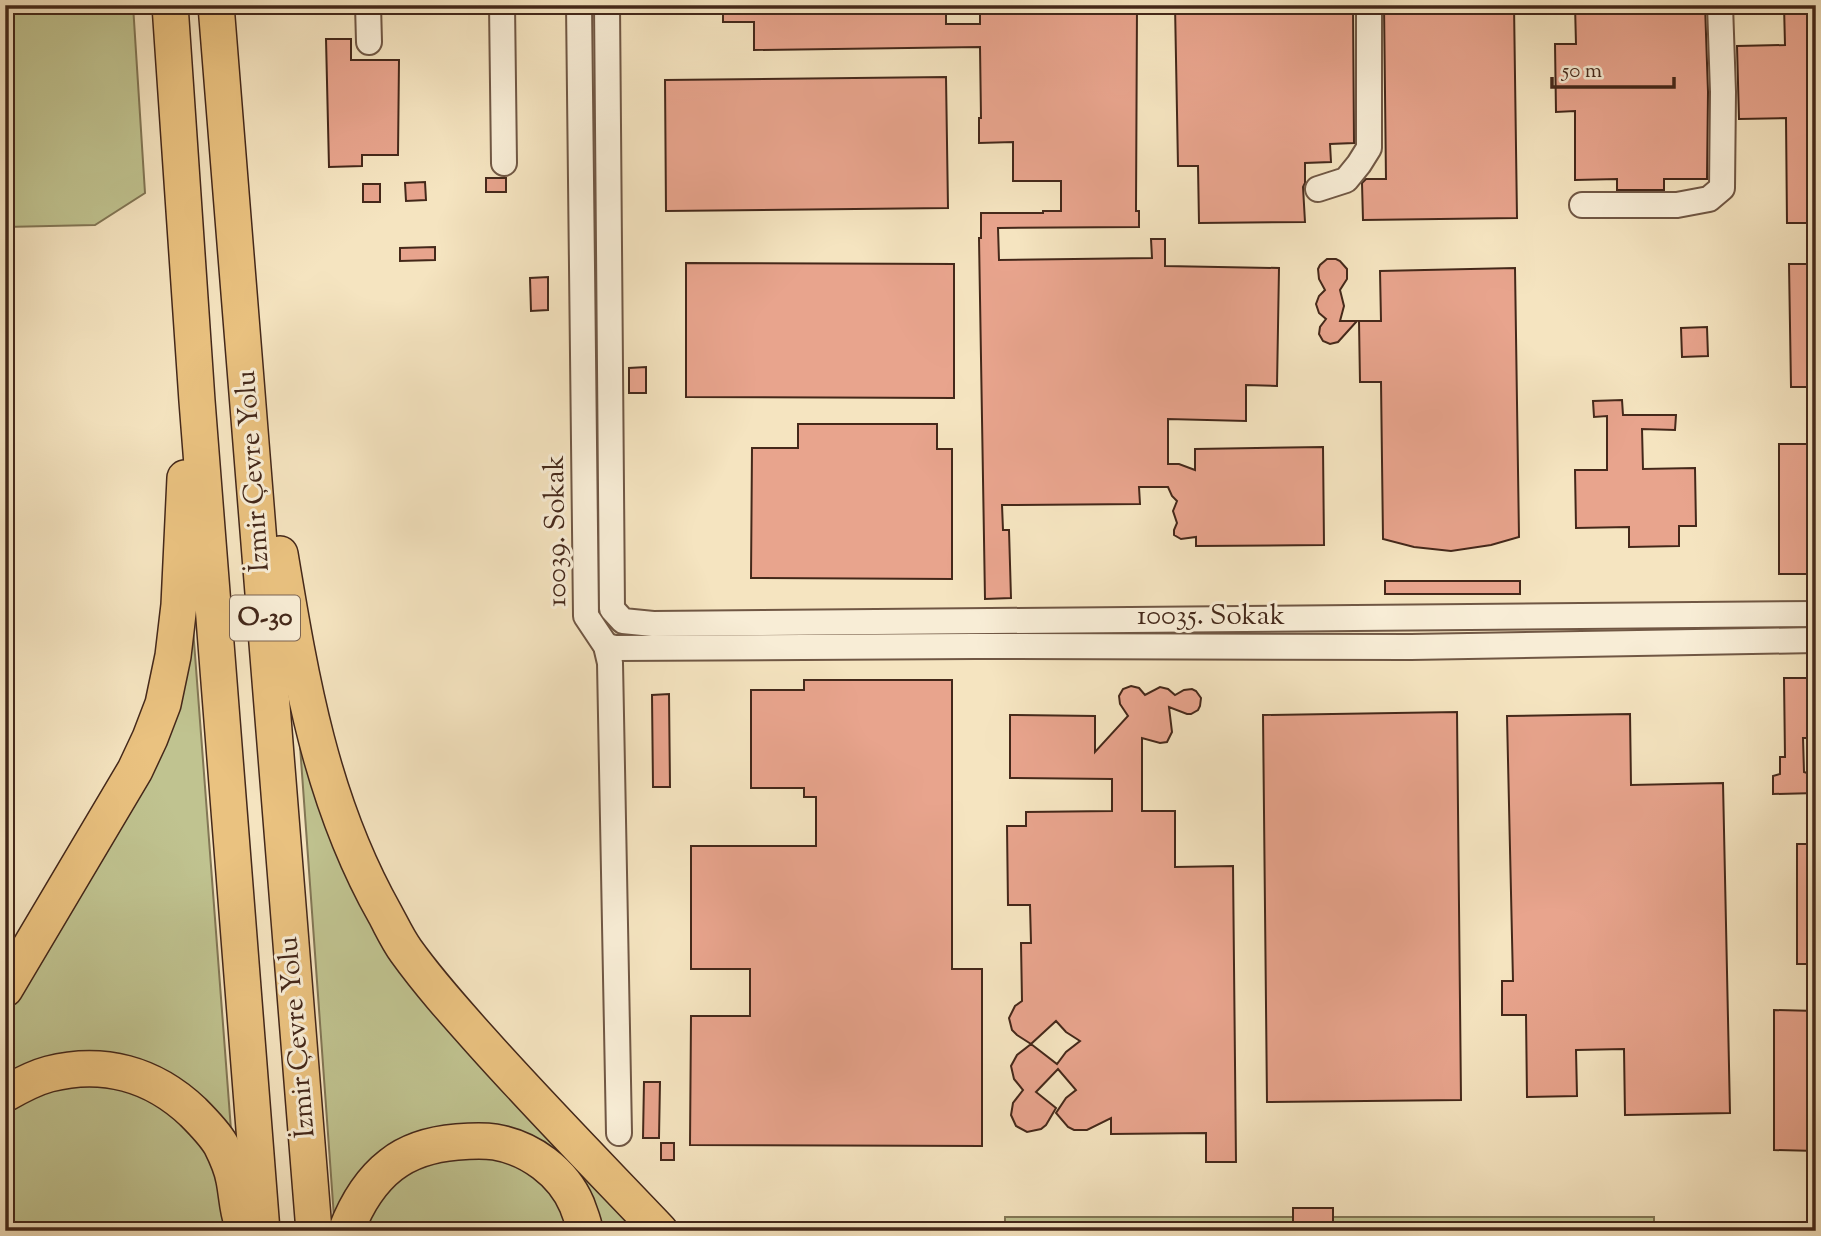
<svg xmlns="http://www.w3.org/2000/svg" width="1821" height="1236" font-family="'Sorts Mill Goudy',serif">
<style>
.green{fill:#c0c390;stroke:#827655;stroke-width:2}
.building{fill:#e8a48d;stroke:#44281a;stroke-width:2;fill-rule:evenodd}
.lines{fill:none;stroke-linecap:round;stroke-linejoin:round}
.minor-casing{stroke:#705744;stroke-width:28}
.highway-casing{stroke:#44281a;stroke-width:38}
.minor{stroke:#f8edd6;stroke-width:24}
.highway{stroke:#eac280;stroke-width:35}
.labels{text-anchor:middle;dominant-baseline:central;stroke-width:6;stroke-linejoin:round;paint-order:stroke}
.shield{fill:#f8edd6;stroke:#7a6352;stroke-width:2}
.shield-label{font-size:26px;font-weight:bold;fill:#44281a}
.street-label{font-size:28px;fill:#44281a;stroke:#f8edd6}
</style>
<rect width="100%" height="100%" fill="#f5e4c0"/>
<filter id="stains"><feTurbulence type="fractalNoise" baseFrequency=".00286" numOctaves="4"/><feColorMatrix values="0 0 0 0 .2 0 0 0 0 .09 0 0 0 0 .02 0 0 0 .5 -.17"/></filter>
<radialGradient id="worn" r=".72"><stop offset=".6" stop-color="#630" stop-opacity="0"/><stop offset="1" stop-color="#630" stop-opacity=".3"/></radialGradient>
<!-- green -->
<g class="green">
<polygon points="5,5 133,5 145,193 95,225 5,227"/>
<polygon points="191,602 232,1143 184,1086 5,1080 5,1010 85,874"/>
<polygon points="298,718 341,858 644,1231 596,1231 587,1198 464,1130 334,1217"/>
<polygon points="65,1083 142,1091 206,1141 230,1231 5,1231 5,1110"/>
<polygon points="477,1153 520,1163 555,1193 573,1231 356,1231 363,1213 419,1163"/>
<rect x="1005" y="1217" width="649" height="14"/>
<polygon points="959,1223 959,1231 793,1231"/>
</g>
<!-- building -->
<g class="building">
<polygon points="723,5 946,5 946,24 980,24 980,5 1137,5 1136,211 1139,211 1139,227 998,228 999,260 1152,258 1151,239 1165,239 1165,266 1279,268 1277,386 1246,385 1246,421 1168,419 1168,464 1179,464 1195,470 1195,449 1323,447 1324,545 1196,546 1196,537 1181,539 1174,535 1174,530 1177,523 1173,511 1177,501 1172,496 1168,487 1139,487 1140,504 1002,505 1003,530 1009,530 1011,598 985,599 979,238 981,238 981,213 1043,213 1043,211 1061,211 1061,181 1013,181 1013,142 979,143 979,118 981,118 980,47 754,50 754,22 723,22"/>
<polygon points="1175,5 1353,5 1354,143 1330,144 1331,162 1305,163 1305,183 1303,187 1305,222 1199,223 1198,166 1178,166"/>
<polygon points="1384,5 1514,5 1517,218 1363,220 1362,183 1366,179 1386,179"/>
<polygon points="1575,5 1705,5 1708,92 1707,179 1664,179 1664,190 1617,190 1617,179 1575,180 1575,111 1556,112 1555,44 1576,44"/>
<polygon points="1784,5 1816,5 1816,223 1787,223 1786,118 1739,119 1737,46 1785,45"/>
<polygon points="326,39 351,39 351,60 399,60 398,155 362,155 362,166 329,167"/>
<polygon points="946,77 948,208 666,211 665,80"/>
<rect x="486" y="178" width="20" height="14"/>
<polygon points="425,182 426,200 406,201 405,183"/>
<rect x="363" y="184" width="17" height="18"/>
<polygon points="435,247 435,260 400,261 400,248"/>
<polygon points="1327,259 1336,259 1340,261 1347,269 1347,279 1340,290 1344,306 1340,321 1357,321 1338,342 1330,344 1323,341 1319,334 1320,327 1326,319 1319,313 1316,304 1319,296 1325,290 1319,279 1318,269 1320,265"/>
<polygon points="686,263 954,264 954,398 686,397"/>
<polygon points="1789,264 1816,264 1816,387 1791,387"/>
<polygon points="1515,268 1519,537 1491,545 1451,551 1414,547 1383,539 1381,382 1360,382 1359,321 1381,321 1380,271"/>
<polygon points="548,277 548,310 531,311 530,278"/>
<polygon points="1707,327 1708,356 1682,357 1681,328"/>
<polygon points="646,367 646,393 629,393 629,368"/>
<polygon points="1622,400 1623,415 1676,415 1675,430 1642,429 1643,469 1695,468 1696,526 1679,526 1679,546 1629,547 1629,527 1576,528 1575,470 1607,470 1607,416 1594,417 1593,401"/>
<polygon points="798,424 937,424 937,449 952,449 952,579 751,578 752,448 798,448"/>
<rect x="1779" y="444" width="37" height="130"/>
<rect x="1385" y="581" width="135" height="13"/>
<polygon points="1784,678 1816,678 1816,738 1803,738 1804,772 1816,776 1816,793 1773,794 1773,776 1780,774 1780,757 1785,757"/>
<polygon points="804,680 952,680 952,969 982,969 982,1146 690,1145 691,1016 750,1016 750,969 691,969 691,846 816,846 816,797 804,797 804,788 751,788 751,690 804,690"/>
<path d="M 1131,686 L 1139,688 L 1145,695 L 1160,687 L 1168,689 L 1175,695 L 1184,690 L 1192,689 L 1196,691 L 1201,698 L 1200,706 L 1198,710 L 1191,714 L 1187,714 L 1169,707 L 1172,732 L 1167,742 L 1160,743 L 1142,738 L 1142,811 L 1175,811 L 1175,867 L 1233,866 L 1236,1162 L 1206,1162 L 1206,1133 L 1111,1134 L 1111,1118 L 1087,1130 L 1074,1130 L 1068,1127 L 1056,1113 L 1066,1098 L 1076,1090 L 1058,1069 L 1036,1092 L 1056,1108 L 1046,1125 L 1041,1129 L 1027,1132 L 1016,1126 L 1011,1115 L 1013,1103 L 1023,1090 L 1014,1079 L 1011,1066 L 1017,1055 L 1031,1044 L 1017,1035 L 1012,1030 L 1009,1018 L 1015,1006 L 1022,1001 L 1021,943 L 1031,943 L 1030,905 L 1008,905 L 1007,826 L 1026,826 L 1026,812 L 1112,811 L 1112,779 L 1010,778 L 1010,715 L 1095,716 L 1095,752 L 1128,716 L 1120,704 L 1119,696 L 1123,689 ZM 1056,1021 L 1066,1032 L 1080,1041 L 1066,1052 L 1057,1064 L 1031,1044 Z"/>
<polygon points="669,694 670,787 653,787 652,695"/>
<polygon points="1457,712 1461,1100 1267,1102 1263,715"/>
<polygon points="1630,714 1631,785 1723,783 1730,1113 1625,1115 1624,1049 1576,1050 1577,1096 1527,1097 1526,1015 1502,1015 1502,981 1513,981 1507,716"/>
<rect x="1797" y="844" width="19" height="120"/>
<polygon points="1774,1010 1816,1011 1816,1151 1774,1150"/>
<polygon points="644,1082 660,1082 659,1138 643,1138"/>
<rect x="661" y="1143" width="13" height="17"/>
<rect x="1293" y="1208" width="40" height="20"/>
</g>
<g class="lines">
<!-- minor casing -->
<g class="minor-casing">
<g id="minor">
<polyline points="368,5 369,42"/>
<polyline points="502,5 504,163"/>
<polyline points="579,5 586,616 606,646 610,663 619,1133"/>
<polyline points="607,5 612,609 623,621 653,624 1816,614"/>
<polyline points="1318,189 1346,180 1359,164 1369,148 1369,5"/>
<polyline points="1582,205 1677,205 1709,199 1722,188 1723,92 1720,5"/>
<polyline points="606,646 615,648 974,646 1411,647 1816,640"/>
</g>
</g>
<!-- highway casing -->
<g class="highway-casing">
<g id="highway">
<polyline points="170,5 197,401 262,1231"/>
<polyline points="216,5 314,1231"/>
<path d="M 280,554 C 301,680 321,801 385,914 C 392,927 398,940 406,951 C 429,983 455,1012 481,1041 C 539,1106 600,1168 660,1231"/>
<polyline points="5,989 135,770 150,738 163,704 173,656 179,605 185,478"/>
<path d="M 5,1094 C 19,1086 34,1078 49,1074 C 103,1060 153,1074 193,1112 C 203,1122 214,1133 221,1145 C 226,1155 232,1169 234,1180 C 237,1195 237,1209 242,1223"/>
<path d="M 346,1231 C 356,1205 369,1182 391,1165 C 410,1150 433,1144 457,1142 C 469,1141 482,1140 495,1142 C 530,1148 563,1172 577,1205 C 580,1214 584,1222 585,1231"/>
</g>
</g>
<!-- minor -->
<use href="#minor" class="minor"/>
<!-- highway -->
<use href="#highway" class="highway"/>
</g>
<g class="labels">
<!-- shield labels -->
<rect class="shield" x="230" y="595.5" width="70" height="45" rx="5"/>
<g class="shield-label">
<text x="265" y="618">O-30</text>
</g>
<!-- street labels -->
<g class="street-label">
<text transform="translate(254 471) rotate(-94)">İzmir Çevre Yolu</text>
<text transform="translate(557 531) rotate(-91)">10039. Sokak</text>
<text x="1211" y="617">10035. Sokak</text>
<text transform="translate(298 1037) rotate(-95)">İzmir Çevre Yolu</text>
</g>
</g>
<!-- margin -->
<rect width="1821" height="1236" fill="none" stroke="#f5e4c0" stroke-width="28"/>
<rect x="7" y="7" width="1807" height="1222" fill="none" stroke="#44281a" stroke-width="3.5"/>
<rect x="14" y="14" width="1793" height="1208" fill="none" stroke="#44281a" stroke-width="2"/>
<!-- scale -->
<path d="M1552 77v10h122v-10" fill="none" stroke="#44281a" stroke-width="3.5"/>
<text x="1562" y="77" font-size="21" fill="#44281a" stroke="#f8edd6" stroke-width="5" paint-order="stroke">50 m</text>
<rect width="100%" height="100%" filter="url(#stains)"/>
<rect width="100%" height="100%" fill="url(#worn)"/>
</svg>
